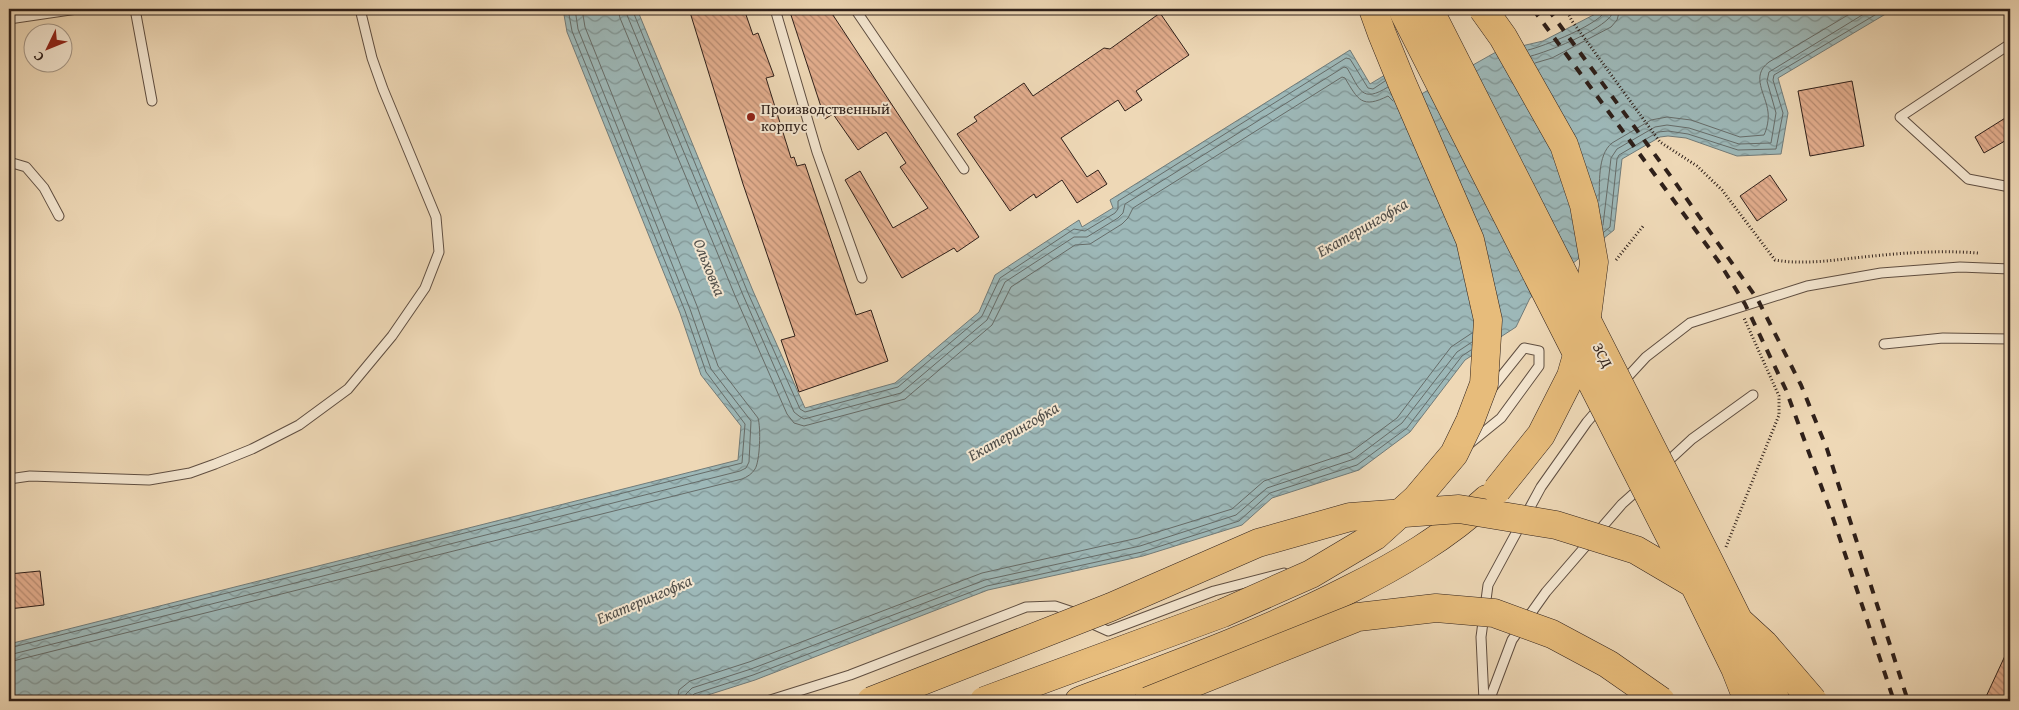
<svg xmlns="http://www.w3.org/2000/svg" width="2019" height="710" font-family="'Gentium Book Plus',serif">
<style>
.water{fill:url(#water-waves);stroke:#717b79}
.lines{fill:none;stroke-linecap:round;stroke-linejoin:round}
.shore{stroke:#666c69;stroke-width:1}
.building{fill:url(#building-back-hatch);stroke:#2f201a}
.service-casing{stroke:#5f4e41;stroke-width:11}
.primary-casing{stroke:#2f201a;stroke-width:29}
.path{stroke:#2f201a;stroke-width:3;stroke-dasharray:1 2.5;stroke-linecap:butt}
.service{stroke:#f4e6d0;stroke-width:9}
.primary{stroke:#e7bc7b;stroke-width:28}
.rail{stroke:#2f201a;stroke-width:4;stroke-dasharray:9 9;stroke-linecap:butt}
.primary-bridge-casing{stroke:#2f201a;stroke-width:29;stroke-linecap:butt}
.motorway-bridge-casing{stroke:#2f201a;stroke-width:29;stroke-linecap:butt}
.primary-bridge{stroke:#e7bc7b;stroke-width:28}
.motorway-bridge{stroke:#e7bc7b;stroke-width:28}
.poi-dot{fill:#8f2418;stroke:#f4e6d0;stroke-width:2}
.labels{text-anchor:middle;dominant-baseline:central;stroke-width:4;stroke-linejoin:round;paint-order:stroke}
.poi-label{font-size:15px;fill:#2f201a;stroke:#f4e6d0;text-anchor:start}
.street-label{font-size:15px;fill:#2f201a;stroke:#f4e6d0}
.water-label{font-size:16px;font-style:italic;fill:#504e49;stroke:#f4e6d0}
</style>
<defs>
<pattern id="water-waves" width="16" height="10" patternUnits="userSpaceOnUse" patternTransform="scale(1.25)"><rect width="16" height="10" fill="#9db8b8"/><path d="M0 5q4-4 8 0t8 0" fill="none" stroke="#809595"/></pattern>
<pattern id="building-back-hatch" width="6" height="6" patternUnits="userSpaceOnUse" patternTransform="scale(1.25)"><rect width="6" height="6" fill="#e2ad8d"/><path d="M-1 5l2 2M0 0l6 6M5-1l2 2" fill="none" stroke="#b88c72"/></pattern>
</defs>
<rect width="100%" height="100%" fill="#eed8b6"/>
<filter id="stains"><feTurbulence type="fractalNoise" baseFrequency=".004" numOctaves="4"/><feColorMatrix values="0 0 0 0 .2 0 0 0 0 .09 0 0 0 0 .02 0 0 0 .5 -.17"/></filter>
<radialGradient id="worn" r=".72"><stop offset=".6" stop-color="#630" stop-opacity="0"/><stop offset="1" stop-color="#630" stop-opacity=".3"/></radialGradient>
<!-- water -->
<polygon class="water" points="563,9 637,9 753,291 805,408 895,383 979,312 995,275 1079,220 1082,227 1113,208 1110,200 1350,50 1370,84 1390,72 1416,97 1496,52 1543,41 1605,9 1894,9 1778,78 1788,113 1781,154 1737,156 1686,138 1668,136 1660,137 1622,159 1614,230 1530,298 1516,327 1465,360 1410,432 1359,470 1272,498 1242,525 1143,556 988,590 755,680 689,701 9,701 9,644 738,460 741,426 701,375 680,313 567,32"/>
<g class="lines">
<!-- shore -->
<g class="shore">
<path d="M 618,9 L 620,18 L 736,298 L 787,414 L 794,423 L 804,426 L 905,399 L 992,325 L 1011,287 L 1075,245 L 1090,244 L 1122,224 L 1128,218 L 1133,208 L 1342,77 L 1345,78 C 1358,100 1362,109 1388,96 L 1393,101"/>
<path d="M 626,9 L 627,15 L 743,295 L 794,412 L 799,416 L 804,419 L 901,393 L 987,320 L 1005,282 L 1074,237 L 1087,237 L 1118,218 L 1123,213 L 1125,204 L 1344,67 L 1347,68 C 1360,89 1361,104 1388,87"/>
<polyline points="632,9 748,293 800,409 805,412 898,387 982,316 1000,278 1074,229 1085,231 1115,213 1118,209 1118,201 1346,58 1350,59 1368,88 1373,89 1385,81"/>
<path d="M 1528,50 C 1542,47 1604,23 1606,9"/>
<path d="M 1531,56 C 1550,51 1594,33 1608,19 C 1612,16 1612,13 1612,9"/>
<polyline points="1535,63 1552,58 1611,27 1617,20 1620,9"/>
<path d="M 1599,201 C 1600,184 1597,155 1612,143 L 1651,120 L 1667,117 L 1691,120 L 1740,137 L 1764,135 C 1767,129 1769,119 1768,112 C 1766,94 1750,76 1769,62 L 1858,9"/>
<polyline points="1603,225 1611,158 1617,149 1655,127 1667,125 1689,128 1739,144 1771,143 1776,113 1767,81 1769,72 1872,9"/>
<polyline points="1604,232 1610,227 1617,159 1619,155 1658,132 1668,131 1688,134 1738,150 1776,149 1783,113 1773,80 1774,75 1885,9"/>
<polyline points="9,648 742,463 745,424 706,372 685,311 572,31 568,9"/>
<polyline points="9,655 740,471 746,468 749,462 751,421 711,369 690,309 578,29 575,9"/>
<path d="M 9,662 L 742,479 C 747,477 752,474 755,469 C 760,461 761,428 758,418 L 718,366 L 697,306 L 585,27 L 582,9"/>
<polyline points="677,701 679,690 690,681 749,662 982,573 1138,538 1232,509 1264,481 1351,452 1397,418 1451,347 1472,333"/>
<polyline points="684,701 686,694 692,688 751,669 985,580 1140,546 1236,515 1267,488 1354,459 1402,423 1457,352 1472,342"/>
<polyline points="690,701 691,697 694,694 753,675 987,586 1142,552 1239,521 1270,493 1357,465 1407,428 1462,356 1471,350"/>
</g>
</g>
<!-- building -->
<g class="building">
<polygon points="689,9 744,9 753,35 758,33 774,76 766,78 791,158 794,157 797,166 805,164 856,315 871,310 888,361 799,392 781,340 795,336 743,184"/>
<polygon points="789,9 829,9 979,237 957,252 954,248 902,278 845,180 860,171 893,228 928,208 900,167 906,163 886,132 858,150 833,114 825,119"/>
<polygon points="1160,13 1189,55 1136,91 1142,100 1125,111 1118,100 1061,138 1087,177 1098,170 1107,184 1077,203 1062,180 1036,198 1034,194 1010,211 957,134 977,121 974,117 1024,83 1033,96 1104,48 1110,49"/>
<polygon points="1852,81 1864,146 1810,156 1798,91"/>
<polygon points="2010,115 2010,138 1984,153 1975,137"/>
<polygon points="1770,175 1787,200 1757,221 1740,196"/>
<polygon points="40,571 44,605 9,609 9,574"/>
<polygon points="2010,645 2010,701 1984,701"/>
</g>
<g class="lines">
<!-- service casing -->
<g class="service-casing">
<g id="service">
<polyline points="135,9 152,101"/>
<polyline points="775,9 817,152 862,278"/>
<polyline points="855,9 964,169"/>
<polyline points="9,19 77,9"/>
<polyline points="2010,44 1900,117 1968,179 2010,187"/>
<polyline points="9,162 26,167 44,188 59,216"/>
<polyline points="1884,344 1943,338 2010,339"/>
<polyline points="1622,383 1646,357 1690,323 1807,286 1881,273 1960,267 2010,269"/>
<polyline points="1469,444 1501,418 1539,366 1539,351 1524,348 1492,388"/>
<polyline points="1665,464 1692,439 1753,395"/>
<polyline points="9,479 30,476 149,480 190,473 215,464 252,449 299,425 348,389 392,336 425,288 439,252 436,217 383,89 372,58 360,9"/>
<polyline points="1088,622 1108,631 1214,591 1284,573"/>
<polyline points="767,701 850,675 1026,607 1055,606 1076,613"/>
<polyline points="1484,701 1481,637 1488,585 1541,487 1587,422 1600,407"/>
<polyline points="1489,701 1512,640 1546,592 1622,504 1641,487"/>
</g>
</g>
<!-- primary casing -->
<g class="primary-casing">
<path id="primary" d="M 1079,701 C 1170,667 1262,634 1348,590 C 1398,565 1446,537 1487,499"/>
</g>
<!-- path -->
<g class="path">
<path d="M 1566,9 L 1572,21 L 1660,142 L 1697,166 L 1722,190 L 1775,260 C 1804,265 1834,260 1863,257 C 1901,253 1940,250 1978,253"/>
<polyline points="1616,260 1644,225"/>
<polyline points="1726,547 1779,415 1779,396 1744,318"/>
</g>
<!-- service -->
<use href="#service" class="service"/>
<!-- primary -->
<use href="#primary" class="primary"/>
<!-- rail -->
<g class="rail">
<polyline points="1533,9 1719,262 1745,304 1786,390 1834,521 1894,701"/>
<polyline points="1548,9 1672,178 1758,300 1801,385 1827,449 1908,701"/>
</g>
<!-- primary-bridge casing -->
<g class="primary-bridge-casing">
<g id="primary-bridge">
<polyline points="1483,9 1503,37 1564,145 1584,205 1594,262 1586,324 1571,376 1541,435 1497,490"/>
<polyline points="1740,622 1764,644 1813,701"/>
<polyline points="871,701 1111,607 1258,543 1350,517 1459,509 1556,525 1636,550 1704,590"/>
<polyline points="984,701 1223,613 1311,574 1375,536 1416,499 1454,454 1470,421 1484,384 1488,320 1470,240 1402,83 1382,34 1373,9"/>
<polyline points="1148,701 1358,617 1436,608 1494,613 1552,634 1608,664 1661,701"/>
</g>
</g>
<!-- motorway-bridge casing -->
<g class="motorway-bridge-casing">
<g id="motorway-bridge">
<polyline points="1402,9 1685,566 1735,668 1748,701"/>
<polyline points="1429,9 1708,559 1760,664 1776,701"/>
</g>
</g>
<!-- primary-bridge -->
<use href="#primary-bridge" class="primary-bridge"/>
<!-- motorway-bridge -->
<use href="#motorway-bridge" class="motorway-bridge"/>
</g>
<!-- markers -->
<circle class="poi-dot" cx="751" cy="117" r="5"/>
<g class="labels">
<!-- poi labels -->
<g class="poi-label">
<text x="761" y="108">Производственный<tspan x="761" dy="17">корпус</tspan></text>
</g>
<!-- street labels -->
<g class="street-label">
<text transform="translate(1603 355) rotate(63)">ЗСД</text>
</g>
<!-- water labels -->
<g class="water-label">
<text transform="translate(1362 227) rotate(-30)">Екатерингофка</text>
<text transform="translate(710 267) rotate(68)">Ольховка</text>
<text transform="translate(1013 431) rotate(-30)">Екатерингофка</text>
<text transform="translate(644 599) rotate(-23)">Екатерингофка</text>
</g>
</g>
<!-- margin -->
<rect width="2019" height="710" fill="none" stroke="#eed8b6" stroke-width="30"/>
<rect x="10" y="10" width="1999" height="690" fill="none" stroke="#2f201a" stroke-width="2.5"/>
<rect x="15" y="15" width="1989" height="680" fill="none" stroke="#2f201a"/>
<!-- north arrow -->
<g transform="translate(48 48) rotate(227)"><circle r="24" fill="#f4e6d0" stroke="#a59787"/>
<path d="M0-4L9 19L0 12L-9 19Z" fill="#8f2418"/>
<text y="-8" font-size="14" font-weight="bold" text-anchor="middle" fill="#2f201a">С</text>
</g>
<rect width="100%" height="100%" filter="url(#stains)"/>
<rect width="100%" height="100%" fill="url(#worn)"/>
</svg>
